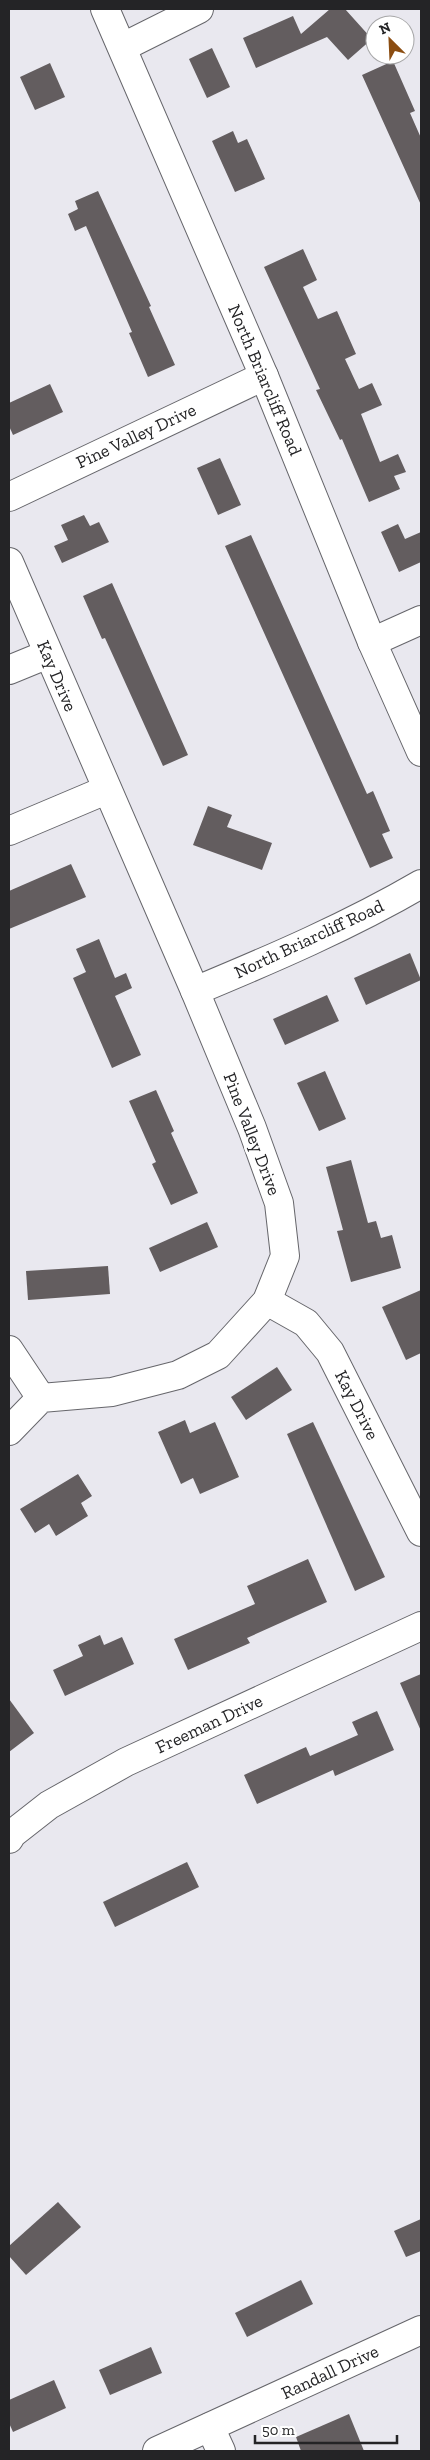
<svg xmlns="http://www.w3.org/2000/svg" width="430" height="2460" font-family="'Zilla Slab',serif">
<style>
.building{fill:#635d5f}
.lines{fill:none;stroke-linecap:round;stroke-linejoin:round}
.minor-casing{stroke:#66666b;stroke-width:30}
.minor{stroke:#fff;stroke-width:28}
.labels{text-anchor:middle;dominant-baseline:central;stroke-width:5;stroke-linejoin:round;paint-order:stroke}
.street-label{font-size:18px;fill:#242426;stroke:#fff}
</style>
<rect width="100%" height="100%" fill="#e9e8ef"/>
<!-- building -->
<g class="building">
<polygon points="330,9 345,9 372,39 348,60 327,37 256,68 243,38 293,16 301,34"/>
<polygon points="212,48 230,87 207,98 189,59"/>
<polygon points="393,61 415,111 410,113 421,138 421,205 362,75"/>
<polygon points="50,63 65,97 35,110 20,77"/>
<polygon points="233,131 238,143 247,139 265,179 235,192 212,141"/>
<polygon points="98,191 151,306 149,307 175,365 148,377 129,333 132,332 86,226 75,231 68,214 78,209 75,201"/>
<polygon points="303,249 317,280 303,287 318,319 337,311 356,354 345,359 359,389 372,383 382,405 361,414 380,462 398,454 406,472 394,476 400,489 369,502 342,439 340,440 316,390 320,389 264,267"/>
<polygon points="50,384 63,412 13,435 9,426 9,403"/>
<polygon points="220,458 241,505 218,515 197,468"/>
<polygon points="84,515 90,526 99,522 109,542 62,563 54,546 68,540 61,525"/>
<polygon points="398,524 405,539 421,532 421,562 399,572 381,532"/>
<polygon points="251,535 367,794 373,791 390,831 382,834 393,858 370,868 225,546"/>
<polygon points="112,583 188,755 163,766 105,638 102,639 83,596"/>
<polygon points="208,806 232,815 227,827 272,843 262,870 193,845"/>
<polygon points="71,864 86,897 9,929 9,891"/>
<polygon points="99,939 115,978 126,973 132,988 115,996 141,1055 112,1068 73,978 86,972 76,949"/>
<polygon points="410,953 421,980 366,1005 354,978"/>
<polygon points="327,995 339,1021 285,1045 273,1019"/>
<polygon points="325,1071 346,1119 319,1131 297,1083"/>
<polygon points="156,1090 174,1131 171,1133 198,1193 171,1205 152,1164 156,1162 129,1101"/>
<polygon points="351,1160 368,1223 376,1221 381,1238 392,1235 401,1268 351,1282 337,1231 343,1230 326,1167"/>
<polygon points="207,1222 218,1247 160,1272 149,1248"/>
<polygon points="108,1266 110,1294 28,1300 26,1271"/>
<polygon points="421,1290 421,1353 406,1360 382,1307"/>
<polygon points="277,1367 292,1390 246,1420 231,1397"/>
<polygon points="185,1420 190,1433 215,1422 239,1477 200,1494 193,1478 181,1484 158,1432"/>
<polygon points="313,1422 385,1577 355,1591 287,1434"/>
<polygon points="78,1474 92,1496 81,1503 88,1516 56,1536 49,1524 35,1533 20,1509"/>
<polygon points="308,1559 327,1602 247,1638 250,1643 188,1670 174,1639 255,1604 247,1586"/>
<polygon points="100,1635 104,1645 122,1637 134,1664 65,1696 53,1670 83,1656 78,1645"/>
<polygon points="421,1674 421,1731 400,1683"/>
<polygon points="9,1699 34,1733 9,1752"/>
<polygon points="377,1711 394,1750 335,1776 333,1770 257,1804 244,1775 306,1747 310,1756 358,1735 352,1722"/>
<polygon points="187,1862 199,1887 115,1927 103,1902"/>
<polygon points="58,2202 81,2227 26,2275 9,2256 9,2246"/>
<polygon points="421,2219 421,2251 406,2257 394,2231"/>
<polygon points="301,2280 313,2304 247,2337 235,2313"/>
<polygon points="151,2347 162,2373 110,2395 99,2370"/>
<polygon points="54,2380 66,2408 13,2432 9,2423 9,2400"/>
<polygon points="349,2414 364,2451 301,2451 296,2437"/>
</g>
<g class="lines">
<!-- minor casing -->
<g class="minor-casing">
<g id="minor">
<polyline points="105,9 264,376 372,642 421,752"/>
<polyline points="123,47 199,9"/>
<polyline points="9,497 264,376"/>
<polyline points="9,562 195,991 252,1128 279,1203 285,1256 267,1301 218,1355 178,1375 112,1392 41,1398 9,1431"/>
<polyline points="372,642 421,620"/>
<polyline points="9,670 48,654"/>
<polyline points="9,831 106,790"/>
<path d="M 195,991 C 272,959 349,926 421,884"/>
<polyline points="267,1301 306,1323 330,1352 421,1532"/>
<polyline points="9,1350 41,1398"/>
<polyline points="9,1839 12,1834 49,1805 126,1762 421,1626"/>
<polyline points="210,2427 221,2451"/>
<polyline points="157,2451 421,2330"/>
</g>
</g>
<!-- minor -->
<use href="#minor" class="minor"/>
</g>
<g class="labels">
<!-- street labels -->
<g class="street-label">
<text transform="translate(265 380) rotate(67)">North Briarcliff Road</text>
<text transform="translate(136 436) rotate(-25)">Pine Valley Drive</text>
<text transform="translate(57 676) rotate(67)">Kay Drive</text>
<text transform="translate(309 939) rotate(-25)">North Briarcliff Road</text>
<text transform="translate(252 1134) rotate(69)">Pine Valley Drive</text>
<text transform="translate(357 1405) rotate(63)">Kay Drive</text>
<text transform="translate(209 1724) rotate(-25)">Freeman Drive</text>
<text transform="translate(330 2372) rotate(-25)">Randall Drive</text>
</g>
</g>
<!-- border -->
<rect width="430" height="2460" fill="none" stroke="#242426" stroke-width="20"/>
<!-- north arrow -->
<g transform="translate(390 40) rotate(336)"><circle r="24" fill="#ffffff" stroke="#a7a7a8"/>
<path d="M0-4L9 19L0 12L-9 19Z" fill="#8b4d11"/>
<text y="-8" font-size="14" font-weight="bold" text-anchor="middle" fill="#242426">N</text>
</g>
<!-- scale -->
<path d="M255 2435v8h142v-8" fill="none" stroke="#242426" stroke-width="2.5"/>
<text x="262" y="2435" font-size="15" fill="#242426" stroke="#ffffff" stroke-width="4" paint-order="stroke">50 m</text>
</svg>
